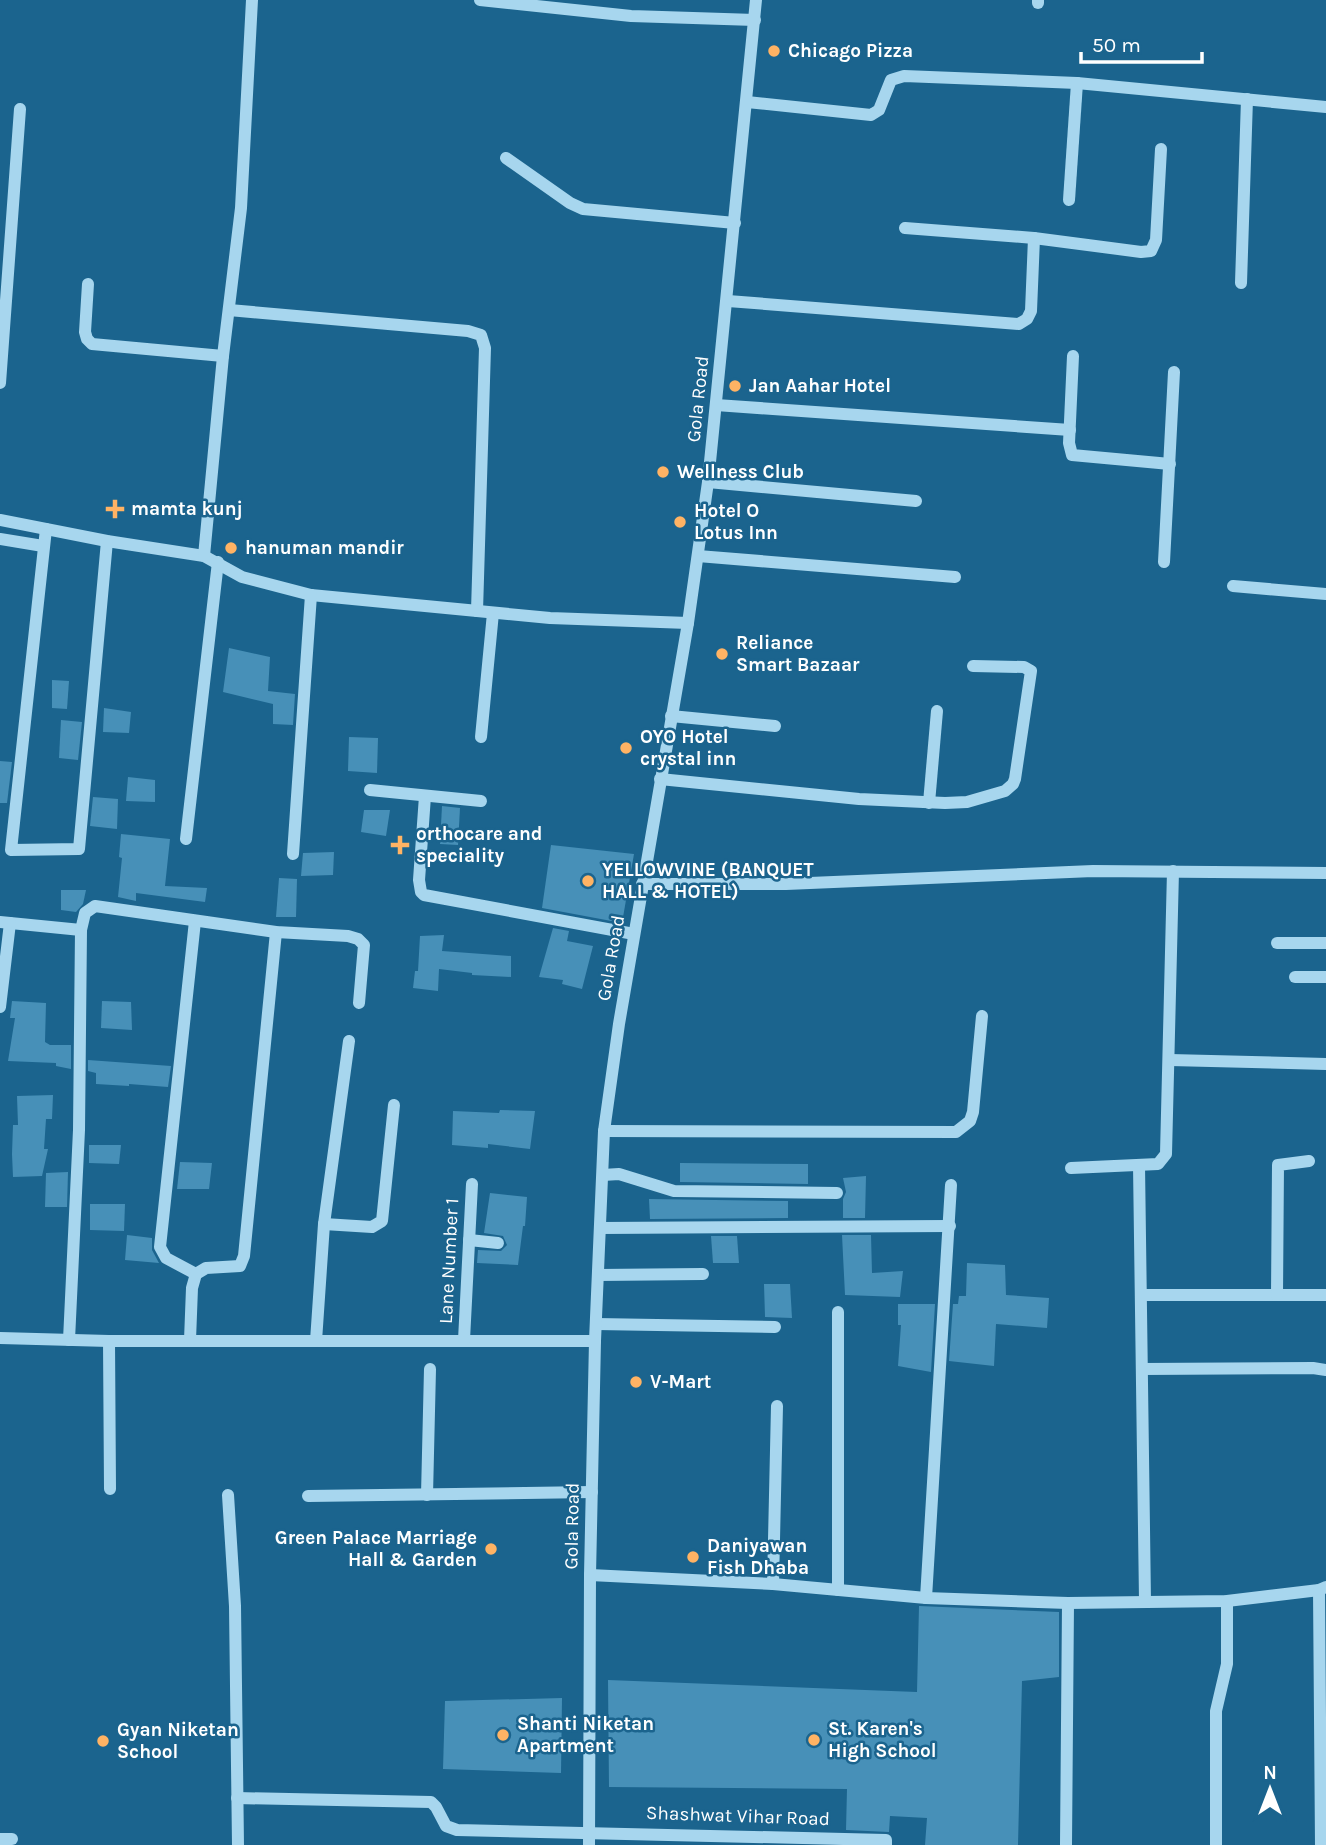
<svg xmlns="http://www.w3.org/2000/svg" width="1326" height="1845" font-family="Karla,sans-serif">
<style>
.building{fill:#4790b8}
.lines{fill:none;stroke-linecap:round;stroke-linejoin:round}
.minor{stroke:#a7d6ee;stroke-width:12}
.poi-dot{fill:#ffb364;stroke:#1b648e;stroke-width:2.5}
.labels{text-anchor:middle;dominant-baseline:central;stroke-width:5;stroke-linejoin:round;paint-order:stroke}
.poi-label{font-size:19px;font-weight:bold;fill:#fff;stroke:#1b648e;text-anchor:start}
.street-label{font-size:19px;fill:#fff;stroke:#1b648e}
</style>
<rect width="100%" height="100%" fill="#1b648e"/>
<!-- building -->
<g class="building">
<polygon points="229,648 270,657 268,691 295,694 293,725 273,724 273,704 223,692"/>
<polygon points="52,680 69,681 67,709 52,708"/>
<polygon points="104,708 131,712 129,733 103,732"/>
<polygon points="61,720 82,722 78,760 59,758"/>
<polygon points="349,737 378,738 377,773 348,771"/>
<polygon points="0,761 12,762 7,803 0,803"/>
<polygon points="128,777 155,780 155,802 126,801"/>
<polygon points="93,797 118,799 117,829 90,826"/>
<polygon points="442,806 460,808 458,845 440,844"/>
<polygon points="364,810 390,810 386,836 361,832"/>
<polygon points="121,834 170,839 165,886 207,888 205,902 136,893 136,901 118,897 122,858 119,857"/>
<polygon points="551,845 634,854 622,923 542,908"/>
<polygon points="334,852 333,875 301,876 303,853"/>
<polygon points="279,878 297,879 296,917 276,917"/>
<polygon points="61,890 86,890 83,904 76,912 61,910"/>
<polygon points="553,928 569,931 567,941 593,946 582,989 562,984 563,980 539,977"/>
<polygon points="444,935 442,951 511,956 511,977 472,975 472,973 439,969 438,991 413,988 415,971 418,971 420,936"/>
<polygon points="12,1001 46,1003 45,1042 50,1045 71,1045 71,1069 56,1066 56,1063 8,1061 15,1018 10,1018"/>
<polygon points="102,1001 131,1002 132,1030 101,1028"/>
<polygon points="88,1060 171,1066 168,1087 129,1084 129,1086 96,1084 96,1073 88,1071"/>
<polygon points="53,1095 52,1119 46,1119 44,1149 48,1149 42,1176 13,1177 12,1154 13,1125 18,1125 17,1096"/>
<polygon points="500,1110 535,1111 530,1149 488,1144 488,1148 452,1145 453,1111 499,1113"/>
<polygon points="89,1145 121,1145 119,1164 89,1163"/>
<polygon points="180,1162 212,1163 209,1189 177,1189"/>
<polygon points="680,1163 808,1164 808,1184 680,1182"/>
<polygon points="68,1172 67,1207 45,1207 46,1173"/>
<polygon points="866,1176 865,1218 843,1218 843,1199 846,1192 843,1178"/>
<polygon points="490,1193 527,1197 525,1226 523,1226 518,1265 477,1263 478,1250 501,1251 507,1245 503,1236 484,1233"/>
<polygon points="649,1199 788,1201 788,1218 650,1219"/>
<polygon points="90,1204 125,1204 124,1231 90,1230"/>
<polygon points="127,1235 152,1238 152,1250 159,1263 125,1260"/>
<polygon points="842,1235 871,1235 872,1273 903,1271 900,1297 845,1295"/>
<polygon points="711,1236 737,1236 739,1263 713,1263"/>
<polygon points="967,1263 1005,1265 1006,1295 1049,1298 1047,1328 996,1324 994,1366 949,1361 953,1304 958,1304 959,1296 966,1296"/>
<polygon points="764,1284 790,1284 792,1318 765,1317"/>
<polygon points="898,1304 935,1304 931,1372 898,1366 901,1325 898,1325"/>
<polygon points="919,1606 1059,1612 1059,1677 1022,1681 1018,1845 925,1845 927,1818 890,1816 889,1832 846,1830 847,1789 609,1787 608,1680 917,1692"/>
<polygon points="562,1698 561,1773 443,1769 445,1701"/>
</g>
<g class="lines">
<!-- minor -->
<g class="minor">
<polyline points="480,0 631,16 755,20"/>
<polyline points="1038,3 1038,0"/>
<polyline points="747,102 871,115 879,110 891,80 904,76 1077,83 1326,107"/>
<polyline points="506,158 570,203 583,209 735,223"/>
<polyline points="1069,200 1077,83"/>
<polyline points="905,228 1034,238 1141,252 1151,251 1156,240 1161,149"/>
<polyline points="1241,283 1247,99"/>
<polyline points="88,284 85,332 87,339 92,344 223,356"/>
<polyline points="728,301 1019,324 1027,319 1031,311 1034,238"/>
<polyline points="229,310 468,331 481,335 485,348 477,611"/>
<polyline points="1073,356 1069,443 1072,455 1170,464"/>
<polyline points="0,383 20,109"/>
<polyline points="716,405 1070,430"/>
<polyline points="708,482 916,501"/>
<polyline points="0,520 107,541 204,556 242,577 311,595 550,618 688,623"/>
<polyline points="46,529 11,850 79,849 107,541"/>
<polyline points="0,539 43,546"/>
<polyline points="204,556 223,356 241,208 252,0"/>
<polyline points="698,556 955,577"/>
<polyline points="1164,562 1174,372"/>
<polyline points="1233,586 1326,594"/>
<polyline points="671,716 775,726"/>
<polyline points="481,737 493,613"/>
<polyline points="660,779 859,799 945,803 967,802 1005,791 1013,784 1015,779 1031,671 1024,667 973,666"/>
<polyline points="370,790 481,801"/>
<polyline points="425,796 419,880 421,892 424,895 634,934"/>
<polyline points="929,803 937,711"/>
<polyline points="186,839 218,562"/>
<polyline points="293,854 311,595"/>
<polyline points="642,884 786,884 1093,871 1326,873"/>
<polyline points="195,921 160,1247 166,1258 196,1274"/>
<polyline points="0,922 81,930"/>
<polyline points="1277,943 1326,943"/>
<polyline points="1295,977 1326,977"/>
<polyline points="0,1007 10,923"/>
<polyline points="1170,1060 1326,1064"/>
<polyline points="604,1131 956,1132 970,1121 973,1112 982,1016"/>
<polyline points="1139,1165 1145,1601"/>
<polyline points="1071,1168 1158,1164 1166,1154 1173,871"/>
<polyline points="603,1175 619,1174 674,1191 837,1193"/>
<polyline points="324,1224 372,1227 382,1221 394,1105"/>
<polyline points="600,1228 950,1226"/>
<polyline points="469,1240 498,1243"/>
<polyline points="598,1275 703,1274"/>
<polyline points="1141,1295 1326,1295"/>
<polyline points="1277,1295 1278,1165 1309,1161"/>
<polyline points="596,1324 775,1327"/>
<polyline points="0,1338 109,1341 595,1341"/>
<polyline points="69,1340 79,1130 81,930 85,913 95,906 276,932 348,936 358,939 364,945 359,1003"/>
<polyline points="190,1340 192,1288 196,1274 206,1268 240,1266 244,1256 276,932"/>
<polyline points="464,1340 472,1184"/>
<polyline points="109,1341 110,1489"/>
<polyline points="316,1341 324,1224 349,1041"/>
<polyline points="1142,1369 1313,1368 1326,1370"/>
<polyline points="228,1495 235,1606 238,1845"/>
<polyline points="427,1495 430,1369"/>
<polyline points="308,1496 592,1492"/>
<polyline points="590,1575 773,1584 926,1598 1068,1603 1227,1601 1319,1590 1326,1587"/>
<polyline points="773,1584 777,1406"/>
<polyline points="838,1590 838,1312"/>
<polyline points="1319,1590 1321,1845"/>
<polyline points="926,1598 951,1185"/>
<polyline points="237,1798 431,1802 436,1807 446,1826 457,1830 886,1840 886,1845"/>
<polyline points="0,1839 12,1839"/>
<polyline points="589,1845 590,1575 595,1341 604,1131 619,1024 688,623 708,482 756,0"/>
<polyline points="1066,1845 1068,1603"/>
<polyline points="1216,1845 1216,1711 1227,1664 1227,1601"/>
</g>
</g>
<!-- markers -->
<g class="poi-dot">
<circle cx="774" cy="51" r="7"/>
<circle cx="735" cy="386" r="7"/>
<circle cx="663" cy="472" r="7"/>
<path d="M111.5 498.5h7v7h7v7h-7v7h-7v-7h-7v-7h7z"/>
<circle cx="680" cy="522" r="7"/>
<circle cx="231" cy="548" r="7"/>
<circle cx="722" cy="654" r="7"/>
<circle cx="626" cy="748" r="7"/>
<path d="M396.5 834.5h7v7h7v7h-7v7h-7v-7h-7v-7h7z"/>
<circle cx="588" cy="881" r="7"/>
<circle cx="636" cy="1382" r="7"/>
<circle cx="491" cy="1549" r="7"/>
<circle cx="693" cy="1557" r="7"/>
<circle cx="503" cy="1735" r="7"/>
<circle cx="814" cy="1740" r="7"/>
<circle cx="103" cy="1741" r="7"/>
</g>
<g class="labels">
<!-- poi labels -->
<g class="poi-label">
<text x="788" y="51">Chicago Pizza</text>
<text x="749" y="386">Jan Aahar Hotel</text>
<text x="677" y="472">Wellness Club</text>
<text x="131" y="509">mamta kunj</text>
<text x="694" y="511">Hotel O<tspan x="694" dy="22">Lotus Inn</tspan></text>
<text x="245" y="548">hanuman mandir</text>
<text x="736" y="643">Reliance<tspan x="736" dy="22">Smart Bazaar</tspan></text>
<text x="640" y="737">OYO Hotel<tspan x="640" dy="22">crystal inn</tspan></text>
<text x="416" y="834">orthocare and<tspan x="416" dy="22">speciality</tspan></text>
<text x="602" y="870">YELLOWVINE (BANQUET<tspan x="602" dy="22">HALL &amp; HOTEL)</tspan></text>
<text x="650" y="1382">V-Mart</text>
<text x="477" y="1538" text-anchor="end">Green Palace Marriage<tspan x="477" dy="22">Hall &amp; Garden</tspan></text>
<text x="707" y="1546">Daniyawan<tspan x="707" dy="22">Fish Dhaba</tspan></text>
<text x="517" y="1724">Shanti Niketan<tspan x="517" dy="22">Apartment</tspan></text>
<text x="828" y="1729">St. Karen's<tspan x="828" dy="22">High School</tspan></text>
<text x="117" y="1730">Gyan Niketan<tspan x="117" dy="22">School</tspan></text>
</g>
<!-- street labels -->
<g class="street-label">
<text transform="translate(698 399) rotate(-84)">Gola Road</text>
<text transform="translate(611 958) rotate(-80)">Gola Road</text>
<text transform="translate(449 1261) rotate(-87)">Lane Number 1</text>
<text transform="translate(572 1526) rotate(-89)">Gola Road</text>
<text transform="translate(738 1816) rotate(2)">Shashwat Vihar Road</text>
</g>
</g>
<!-- north arrow -->
<g transform="translate(1270 1789)" stroke="#1b648e" stroke-width="5" paint-order="stroke">
<path d="M0-5L12 26L0 18L-12 26Z" fill="#ffffff"/>
<text y="-10" font-size="19" font-weight="bold" text-anchor="middle" fill="#ffffff">N</text>
</g>
<!-- scale -->
<path d="M1081 52v10h121v-10" fill="none" stroke="#ffffff" stroke-width="3.5"/>
<text x="1092" y="52" font-size="21" fill="#ffffff" stroke="#1b648e" stroke-width="5" paint-order="stroke">50 m</text>
</svg>
